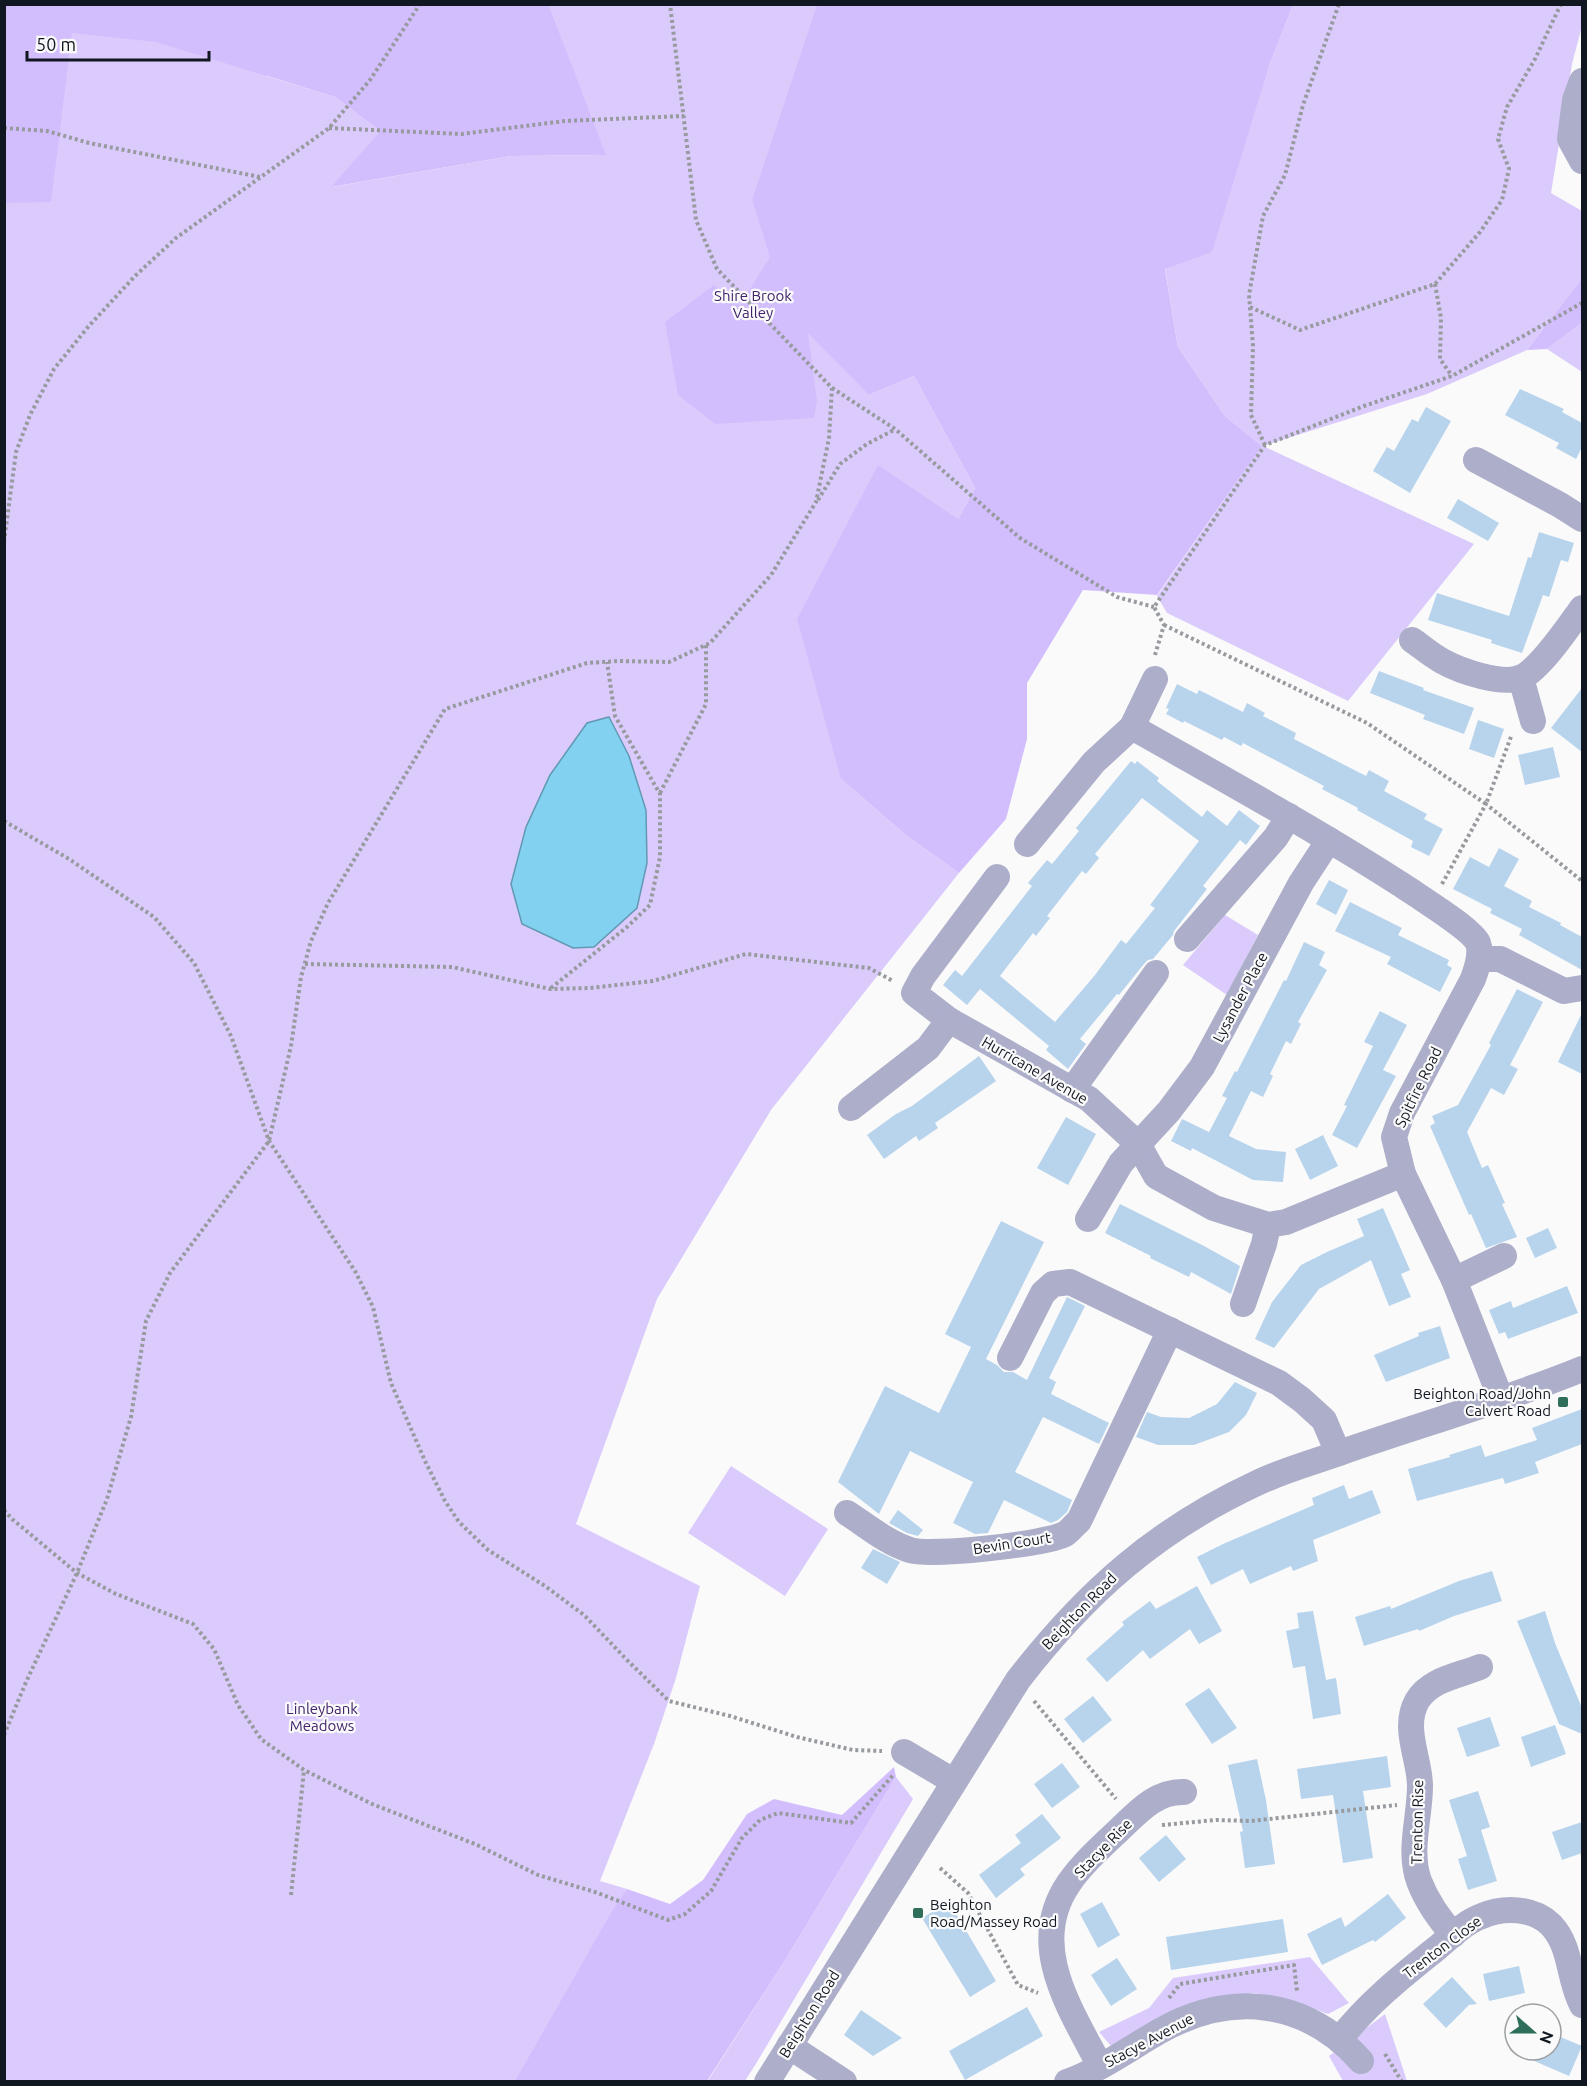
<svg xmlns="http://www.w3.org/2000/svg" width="1587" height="2086" font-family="Ubuntu,sans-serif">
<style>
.green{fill:#dbcbfd}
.forest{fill:#d3befd}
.water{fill:#83d1f1;stroke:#6199b3;stroke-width:1.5}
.building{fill:#b8d4ed;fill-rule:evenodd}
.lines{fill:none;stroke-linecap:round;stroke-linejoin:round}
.path{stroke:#979a9e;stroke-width:4;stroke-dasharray:3 3;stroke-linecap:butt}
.minor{stroke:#acaeca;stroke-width:26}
.poi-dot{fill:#2f6e5b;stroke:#fafafa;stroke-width:2}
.labels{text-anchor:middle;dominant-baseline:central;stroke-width:4.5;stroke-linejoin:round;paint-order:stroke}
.park-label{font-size:15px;fill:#42236b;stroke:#fafafa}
.street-label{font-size:15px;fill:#111721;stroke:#fafafa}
.poi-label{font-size:15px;fill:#111721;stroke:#fafafa;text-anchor:end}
</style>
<rect width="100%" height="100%" fill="#fafafa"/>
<!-- green -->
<g class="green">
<polygon points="5,5 300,5 266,76 335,97 380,131 332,187 511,156 605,155 549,5 928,5 869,395 914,376 975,488 958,519 841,779 907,836 959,873 771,1110 657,1299 576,1524 700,1586 676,1678 654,1744 600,1881 627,1889 516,2081 5,2082"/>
<polygon points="1293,5 1582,5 1582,26 1572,64 1551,193 1582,211 1582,278 1527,350 1427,394 1263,446 1474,544 1348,701 1167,613 1157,596 1262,446 1225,416 1178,347 1165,268 1269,66"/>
<polygon points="1582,323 1582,372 1547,349"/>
<polygon points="1225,915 1258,935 1227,995 1183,965"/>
<polygon points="731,1466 828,1529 785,1596 688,1533"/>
<polygon points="896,1777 913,1799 757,2062 745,2081 707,2082 784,1962"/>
<polygon points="1310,1957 1349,2003 1328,2014 1293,2001 1255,1993 1211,1998 1160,2019 1111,2046 1099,2032 1149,2008 1173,1978"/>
<polygon points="1385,2014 1407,2081 1343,2081 1329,2056"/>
</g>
<!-- forest -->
<g class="forest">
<polygon points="4,5 549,5 606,155 511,156 331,187 380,131 335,97 156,42 72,33 51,202 5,203"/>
<polygon points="817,5 1293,5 1269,66 1212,252 1165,269 1178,347 1225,416 1262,446 1157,595 1083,590 1027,683 1027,739 1006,819 959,873 907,836 841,779 797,619 878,465 958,519 975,488 914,376 869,395 808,333 817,401 814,418 715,424 678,395 665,322 714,285 740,305 770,257 752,200"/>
<polygon points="1582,278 1582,323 1547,349 1527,350"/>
<polygon points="894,1767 896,1777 784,1962 707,2081 515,2081 612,1911 627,1889 670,1904 703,1880 747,1814 774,1799 842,1815"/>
</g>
<!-- water -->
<polygon class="water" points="609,717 629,756 646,810 647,863 637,908 594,947 573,948 522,924 511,884 526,827 550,775 587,723"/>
<!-- building -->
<g class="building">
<polygon points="1520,389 1564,409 1562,412 1582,423 1582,447 1576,459 1556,448 1559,443 1505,415"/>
<polygon points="1426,407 1451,421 1410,493 1373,471 1387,447 1394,451 1412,419 1418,422"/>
<polygon points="1458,499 1499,523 1488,541 1447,518"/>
<polygon points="1539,532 1574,543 1568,562 1561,560 1549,597 1543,595 1522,653 1491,643 1492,640 1428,620 1437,593 1509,616 1528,557 1531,558"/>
<polygon points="1379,671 1424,688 1423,690 1474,708 1464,734 1423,719 1425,715 1370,693"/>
<polygon points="1177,684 1197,694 1199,690 1243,712 1247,703 1265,713 1263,716 1296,733 1294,739 1366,776 1369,770 1389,781 1384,791 1427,814 1424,819 1443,829 1429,856 1411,847 1413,841 1357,810 1358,808 1322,789 1324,786 1243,743 1241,746 1224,737 1222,740 1184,721 1183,723 1166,714 1169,709 1166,708"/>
<polygon points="1582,688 1582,752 1551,728"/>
<polygon points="1478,720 1504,729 1494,758 1469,749"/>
<polygon points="1553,747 1560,777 1525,785 1518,755"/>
<path d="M 1131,761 L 1135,764 L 1137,761 L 1159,778 L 1157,781 L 1202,817 L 1207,810 L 1227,826 L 1239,810 L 1260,826 L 1246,845 L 1240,840 L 1203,886 L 1207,889 L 1174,931 L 1173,935 L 1153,959 L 1148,960 L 1144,964 L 1119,995 L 1117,994 L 1080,1039 L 1086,1044 L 1068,1069 L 1046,1050 L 1049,1046 L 980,989 L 967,1005 L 943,985 L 955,970 L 962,976 L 1032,886 L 1028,883 L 1047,860 L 1052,864 L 1079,831 L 1076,828 ZM 1142,798 L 1199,841 L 1150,905 L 1155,908 L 1126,944 L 1121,940 L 1095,975 L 1055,1022 L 1000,976 L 1033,933 L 1036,936 L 1050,918 L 1047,916 L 1082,871 L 1086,874 L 1099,858 L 1095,854 Z"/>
<polygon points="1499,848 1519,859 1504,886 1532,901 1529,907 1561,923 1560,925 1582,937 1582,970 1519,935 1522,929 1490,913 1492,909 1453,889 1470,857 1489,867"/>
<polygon points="1329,880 1348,890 1336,915 1316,904"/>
<polygon points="1350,902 1402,928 1398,935 1449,960 1447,965 1452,968 1440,992 1387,964 1391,957 1335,931"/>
<polygon points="1304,942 1325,952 1319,965 1327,970 1298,1022 1301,1024 1291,1044 1286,1041 1270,1074 1273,1076 1263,1097 1251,1091 1229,1136 1256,1149 1286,1152 1283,1182 1253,1180 1192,1148 1191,1151 1171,1141 1182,1119 1209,1132 1227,1098 1222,1096 1235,1071 1237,1072 1284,980 1286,981"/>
<polygon points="1517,989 1543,1002 1510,1065 1518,1069 1504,1095 1491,1088 1467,1132 1482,1168 1488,1165 1505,1203 1502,1204 1517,1237 1486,1248 1471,1214 1469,1215 1430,1126 1435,1123 1432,1116 1458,1105 1491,1045 1489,1043"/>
<polygon points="1380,1011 1407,1025 1383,1070 1396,1076 1357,1148 1332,1135 1347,1106 1344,1105 1373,1046 1364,1042"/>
<polygon points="1582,1013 1582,1074 1558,1062"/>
<polygon points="979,1056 996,1081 935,1123 938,1128 919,1141 916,1136 884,1159 867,1135 896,1114 912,1106"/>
<polygon points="1066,1117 1096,1134 1068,1185 1037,1168"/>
<polygon points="1323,1135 1338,1166 1310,1180 1295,1149"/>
<polygon points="1120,1204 1204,1246 1240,1266 1231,1294 1191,1272 1189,1277 1150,1258 1151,1256 1105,1233"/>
<polygon points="1383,1208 1410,1270 1401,1274 1411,1297 1389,1306 1371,1260 1319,1289 1274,1348 1255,1339 1272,1302 1301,1265 1327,1252 1364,1236 1357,1219"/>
<polygon points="1001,1221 1044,1242 986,1359 997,1365 1004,1372 1013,1372 1027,1380 1067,1297 1085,1306 1049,1378 1056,1382 1051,1394 1109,1423 1099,1444 1043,1417 1015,1472 1072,1500 1067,1512 1058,1520 1051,1523 1004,1500 988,1533 975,1534 953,1523 973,1482 910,1451 879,1514 838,1482 885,1386 939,1413 971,1347 945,1334"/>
<polygon points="1548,1228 1557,1248 1535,1258 1526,1238"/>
<polygon points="1567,1286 1578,1313 1508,1339 1505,1332 1499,1334 1489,1310 1511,1301 1513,1308"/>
<polygon points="1440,1326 1450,1358 1386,1382 1374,1355 1419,1336 1418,1333"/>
<polygon points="1235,1382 1257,1393 1246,1415 1229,1432 1194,1445 1158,1445 1136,1437 1147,1412 1161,1417 1189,1418 1217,1404"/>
<polygon points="1582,1409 1582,1444 1535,1462 1539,1473 1505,1484 1503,1478 1417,1501 1408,1469 1450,1457 1449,1455 1481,1445 1485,1457 1537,1440 1532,1428"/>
<polygon points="1344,1485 1349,1499 1372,1490 1381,1513 1313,1540 1318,1561 1293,1571 1291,1566 1250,1584 1243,1569 1211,1585 1197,1557 1223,1544 1314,1505 1312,1498"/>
<polygon points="898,1510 923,1530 918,1536 907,1533 889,1523"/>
<polygon points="873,1549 900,1562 887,1584 861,1568"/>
<polygon points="1492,1571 1502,1601 1454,1616 1419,1631 1418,1629 1364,1646 1355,1617 1390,1606 1391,1609 1459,1581"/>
<polygon points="1197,1586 1222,1631 1199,1644 1190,1629 1150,1659 1143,1650 1107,1682 1086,1659 1124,1625 1122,1622 1150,1601 1156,1609"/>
<polygon points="1313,1611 1326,1680 1336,1678 1341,1714 1313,1719 1305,1666 1293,1668 1286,1631 1299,1628 1297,1613"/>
<polygon points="1545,1611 1555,1643 1582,1708 1582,1734 1559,1724 1517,1621"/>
<polygon points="1209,1688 1237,1728 1212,1744 1185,1704"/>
<polygon points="1093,1696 1112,1720 1083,1743 1064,1719"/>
<polygon points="1490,1717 1500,1746 1467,1757 1457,1728"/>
<polygon points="1555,1725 1566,1754 1531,1767 1521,1737"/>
<polygon points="1387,1756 1391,1787 1363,1791 1373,1858 1343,1863 1333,1795 1301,1799 1297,1769"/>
<polygon points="1257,1759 1266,1800 1275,1864 1245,1868 1240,1832 1243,1831 1228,1765"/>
<polygon points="1062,1763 1080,1787 1052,1808 1034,1784"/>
<polygon points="1478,1791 1490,1827 1481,1830 1497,1881 1468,1890 1458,1859 1467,1856 1449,1800"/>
<polygon points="1042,1814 1061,1838 1020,1869 1025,1875 996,1898 979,1875 1021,1843 1015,1835"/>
<polygon points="1582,1822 1582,1853 1562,1860 1552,1832"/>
<polygon points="1166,1835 1186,1859 1159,1882 1139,1858"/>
<polygon points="1388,1894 1406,1918 1375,1942 1373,1940 1322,1965 1307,1934 1341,1917 1345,1927"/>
<polygon points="949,1902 996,1981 970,1997 922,1918"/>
<polygon points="1102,1902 1120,1935 1098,1948 1080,1914"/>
<polygon points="1283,1919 1288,1952 1171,1970 1166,1937"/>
<polygon points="1117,1958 1137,1989 1111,2006 1091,1975"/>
<polygon points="1519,1966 1525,1993 1489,2001 1483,1974"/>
<polygon points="1452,1977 1477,2004 1469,2005 1446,2028 1423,2004"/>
<polygon points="1027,2007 1043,2036 965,2080 949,2051"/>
<polygon points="861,2010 902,2038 873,2056 844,2035"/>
<polygon points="1551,2033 1582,2046 1569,2076 1509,2050 1551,2050"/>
</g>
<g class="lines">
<!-- path -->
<g class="path">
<polyline points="4,128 47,131 89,143 260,177"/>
<polyline points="329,128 461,134 565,121 684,116"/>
<polyline points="1435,284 1441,318 1440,359 1452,376"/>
<polyline points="1250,307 1300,330 1435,284 1480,232 1502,200 1509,169 1498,139 1507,107 1535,59 1561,4"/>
<polyline points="832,388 895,429 1020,538 1117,597 1154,607"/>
<polyline points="1265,445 1251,415 1253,346 1249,295 1263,216 1285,175 1303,105 1339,4"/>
<polyline points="818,500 840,464 867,444 894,430"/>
<polyline points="4,542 16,452 30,415 54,369 88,327 135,276 176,238 329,128 370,80 420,4"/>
<polyline points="1164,625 1367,723 1486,804 1512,734"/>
<polyline points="1155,655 1164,625 1154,607 1265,445 1364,406 1452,376 1582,303"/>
<polyline points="660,793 706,704 706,645"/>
<polyline points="4,821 69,859 154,917 194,963 231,1036 269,1141 355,1271 373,1307 391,1383 425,1461 445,1501 459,1522 488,1550 545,1586 584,1615 629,1662 669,1701 730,1716 797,1737 853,1750 882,1751"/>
<polyline points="1442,884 1486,804 1582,881"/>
<polyline points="305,964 452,967 550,989 590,988 653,981 746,954 869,968 893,981"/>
<polyline points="551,988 627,927 650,905 660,857 660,794 615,716 607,662"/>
<polyline points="4,1510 12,1519 77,1573 116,1594 193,1624 214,1649 238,1705 261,1739 304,1770 372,1804 475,1844 538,1875 595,1892 668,1920 685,1914 711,1891 742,1838 760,1820 778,1813 851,1823 894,1774"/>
<polyline points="1034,1701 1116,1799"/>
<polyline points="4,1735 26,1682 77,1573 107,1499 131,1417 146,1321 170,1273 269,1141 291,1046 301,977 311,941 328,903 445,709 587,663 619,661 669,662 710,643 771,575 816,502 829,438 832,388 717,269 696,220 670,4"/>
<polyline points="1162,1825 1216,1820 1251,1821 1397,1805"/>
<polyline points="940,1868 968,1893 1018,1985 1038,1993"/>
<polyline points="291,1895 304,1770"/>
<polyline points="1169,1998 1180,1984 1294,1965 1297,1991"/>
<polyline points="1385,2054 1402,2082"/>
</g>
<!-- minor -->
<g class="minor">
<polyline points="1582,81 1575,100 1570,139 1582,161"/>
<polyline points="1476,460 1560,505 1582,519"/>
<path d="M 1412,640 C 1422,647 1431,655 1442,661 C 1460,671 1503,686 1522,677 C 1541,668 1569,626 1582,608"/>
<polyline points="1521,678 1533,721"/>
<path d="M 1132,727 C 1227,781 1322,833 1414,893 C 1427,902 1472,930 1478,943 C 1482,954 1477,968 1473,979 L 1402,1113 L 1394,1137 L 1403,1174 L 1454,1280 L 1501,1399"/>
<polyline points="1027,844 1094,762 1132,727 1155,679"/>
<polyline points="997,877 923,976 914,993 949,1020 1089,1099 1138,1144 1156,1176 1214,1208 1268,1225 1286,1222 1403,1174"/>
<polyline points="1187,939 1276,837 1289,816"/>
<polyline points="1479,959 1500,959 1564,991 1582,988"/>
<polyline points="1072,1090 1156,973"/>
<polyline points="851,1108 928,1048 949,1020"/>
<polyline points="1088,1219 1121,1163 1169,1111 1202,1067 1301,883 1329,840"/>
<polyline points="1454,1280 1504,1256"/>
<polyline points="1243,1304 1264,1244 1268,1225"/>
<polyline points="1010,1358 1043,1293 1053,1284 1070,1282 1279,1383 1302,1400 1324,1420 1338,1453"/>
<path d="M 847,1513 C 866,1525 887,1543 910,1550 C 931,1557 1045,1544 1065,1534 C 1070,1531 1074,1525 1079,1521 L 1170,1330"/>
<polyline points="904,1752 953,1781"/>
<path d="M 1453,1935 C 1439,1918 1427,1902 1419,1881 C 1408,1850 1420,1818 1420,1786 C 1420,1759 1402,1728 1417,1701 C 1430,1679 1458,1676 1480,1667"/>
<path d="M 1340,2039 C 1367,2004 1402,1976 1437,1948 C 1450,1937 1465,1922 1482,1916 C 1503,1907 1533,1907 1551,1925 C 1572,1947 1568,1979 1582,2005"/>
<polyline points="789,2046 844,2082"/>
<path d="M 1100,2066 C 1071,2010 1026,1945 1069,1883 C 1083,1863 1101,1847 1119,1830 C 1138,1812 1156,1791 1184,1792"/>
<path d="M 767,2082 L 1018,1680 C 1086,1592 1156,1530 1257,1483 C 1284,1470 1314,1462 1342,1452 C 1422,1424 1504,1401 1582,1369"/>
<path d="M 1067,2082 C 1100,2070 1130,2048 1160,2031 C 1231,1991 1306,1999 1361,2061"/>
</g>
</g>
<!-- markers -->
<g class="poi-dot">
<rect x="1557" y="1396" width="12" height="12" rx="3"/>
<rect x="912" y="1907" width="12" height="12" rx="3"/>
</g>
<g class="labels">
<!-- park labels -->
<g class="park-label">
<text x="753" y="295">Shire Brook<tspan x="753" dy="17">Valley</tspan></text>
<text x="322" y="1708">Linleybank<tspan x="322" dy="17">Meadows</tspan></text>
</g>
<!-- street labels -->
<g class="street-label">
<text transform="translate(1240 997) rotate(-62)">Lysander Place</text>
<text transform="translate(1035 1070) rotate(30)">Hurricane Avenue</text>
<text transform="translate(1418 1087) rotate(-64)">Spitfire Road</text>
<text transform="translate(1012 1543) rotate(-9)">Bevin Court</text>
<text transform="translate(1079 1611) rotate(-46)">Beighton Road</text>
<text transform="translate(1417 1822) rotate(-89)">Trenton Rise</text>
<text transform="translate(1103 1848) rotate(-46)">Stacye Rise</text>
<text transform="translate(1442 1947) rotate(-37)">Trenton Close</text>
<text transform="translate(809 2014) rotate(-58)">Beighton Road</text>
<text transform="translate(1149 2040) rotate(-28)">Stacye Avenue</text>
</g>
<!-- poi labels -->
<g class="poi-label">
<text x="1551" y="1393">Beighton Road/John<tspan x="1551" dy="17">Calvert Road</tspan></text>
<text x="930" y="1904" text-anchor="start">Beighton<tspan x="930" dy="17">Road/Massey Road</tspan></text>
</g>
</g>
<!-- border -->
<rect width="1587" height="2086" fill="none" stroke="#111721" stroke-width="12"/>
<!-- north arrow -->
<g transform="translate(1533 2032) rotate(111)"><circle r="28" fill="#fafafa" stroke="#9d9fa3" stroke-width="1.5"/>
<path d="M0-4.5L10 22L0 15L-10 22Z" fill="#2f6e5b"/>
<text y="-9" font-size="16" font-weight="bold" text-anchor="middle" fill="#111721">N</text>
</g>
<!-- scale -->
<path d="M27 51v9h182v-9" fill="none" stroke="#111721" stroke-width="3"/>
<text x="36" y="51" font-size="18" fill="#111721" stroke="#fafafa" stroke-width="4.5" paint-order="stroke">50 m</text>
</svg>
